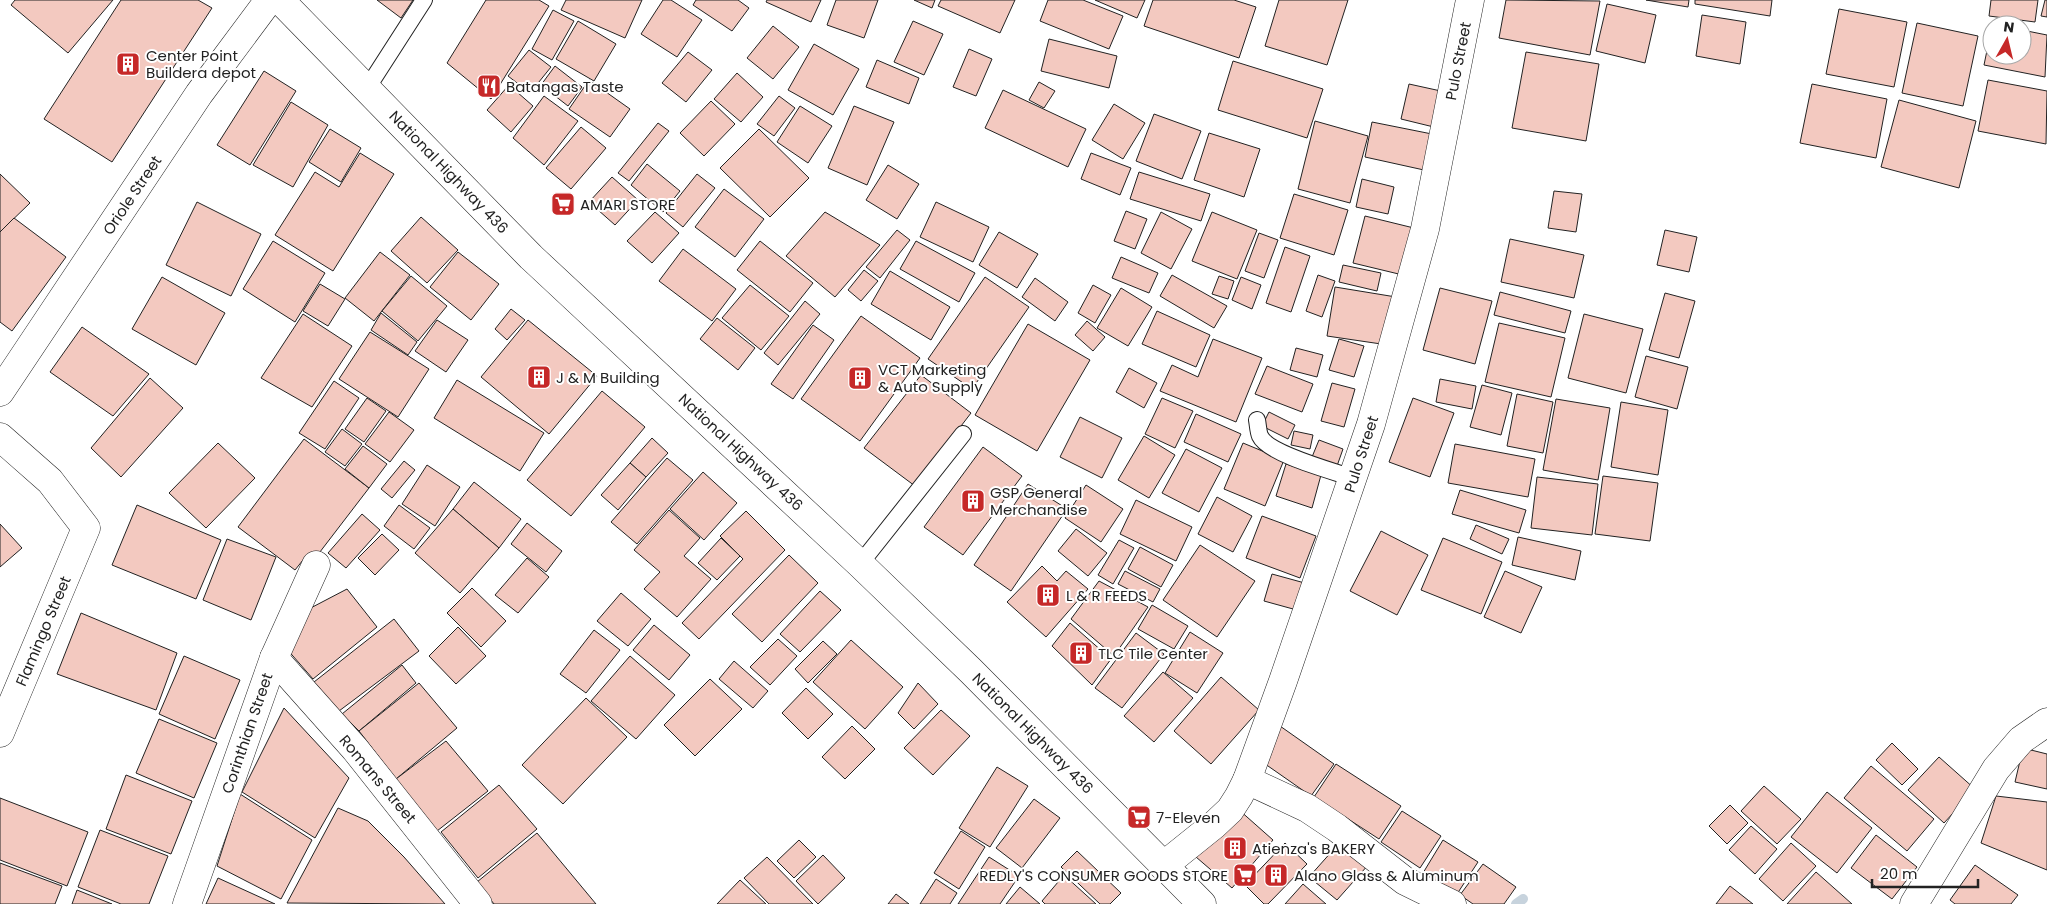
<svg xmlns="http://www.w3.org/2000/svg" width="2047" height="904" font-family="Poppins,sans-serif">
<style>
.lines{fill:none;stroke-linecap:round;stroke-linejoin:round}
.stream{stroke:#c7d3dd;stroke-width:10}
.building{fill:#f3c9c0;stroke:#222}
.lane-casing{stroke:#222;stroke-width:18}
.street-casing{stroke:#222;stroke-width:29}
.primary-casing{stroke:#222;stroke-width:29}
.lane{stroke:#fff;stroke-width:16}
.street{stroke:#fff;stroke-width:28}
.primary{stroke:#fff;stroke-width:28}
.labels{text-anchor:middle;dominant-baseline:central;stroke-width:4;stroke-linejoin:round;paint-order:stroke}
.poi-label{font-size:15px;fill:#222;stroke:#fff;text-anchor:start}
.street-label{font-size:15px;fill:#222;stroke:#fff}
</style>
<rect width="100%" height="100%" fill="#fff"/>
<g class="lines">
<!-- stream -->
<polyline class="stream" points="1516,904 1523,899"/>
</g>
<!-- building -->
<g class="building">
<polygon points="15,0 113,0 68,53 11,5"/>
<polygon points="121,0 198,0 212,8 112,162 44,119"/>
<polygon points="377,0 413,0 401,18"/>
<polygon points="486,0 539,0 549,6 491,99 447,63"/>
<polygon points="566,0 642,0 625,38 561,10"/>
<polygon points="663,0 671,0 702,20 677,57 641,34"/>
<polygon points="696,0 738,0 749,8 732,31 693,5"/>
<polygon points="767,0 821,0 811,22 766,2"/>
<polygon points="836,0 878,0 864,38 827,25"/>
<polygon points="914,0 935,0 932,8"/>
<polygon points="941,0 1015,0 1000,33 938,6"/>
<polygon points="1048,0 1083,0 1123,16 1109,49 1040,21"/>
<polygon points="1095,0 1145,0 1137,18"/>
<polygon points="1153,0 1234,0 1256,7 1239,58 1144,26"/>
<polygon points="1279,0 1348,0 1327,65 1265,46"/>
<polygon points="1506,0 1600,1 1590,55 1499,38"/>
<polygon points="1646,0 1689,0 1688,7"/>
<polygon points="1695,0 1772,0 1770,16 1695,4"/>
<polygon points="1991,0 2038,0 2035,22 1989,16"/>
<polygon points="2045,0 2047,0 2047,17 2041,16"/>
<polygon points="1607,4 1656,15 1645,63 1596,51"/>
<polygon points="1839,9 1907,22 1894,87 1826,74"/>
<polygon points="553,10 574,21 552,60 532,49"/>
<polygon points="1702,15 1746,22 1740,64 1696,56"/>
<polygon points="578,21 616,44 594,81 556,59"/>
<polygon points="913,21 943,34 924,75 894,62"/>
<polygon points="1917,23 1978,36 1963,106 1902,93"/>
<polygon points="773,26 799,47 773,79 747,58"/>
<polygon points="1992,26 1992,55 2022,55 2022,30 2047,35 2045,77 1984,65"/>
<polygon points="1049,39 1117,56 1109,88 1041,71"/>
<polygon points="814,44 859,69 833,115 788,90"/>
<polygon points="969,49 992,59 976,96 953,87"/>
<polygon points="529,50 551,67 530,93 508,76"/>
<polygon points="688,52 712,70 686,102 662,83"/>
<polygon points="1526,52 1599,64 1586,141 1512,128"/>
<polygon points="877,60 919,78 909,104 866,87"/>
<polygon points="1233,61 1323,89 1307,138 1218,110"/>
<polygon points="555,66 582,87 568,106 541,85"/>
<polygon points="264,71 296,91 250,165 217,145"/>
<polygon points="737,73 763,97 741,122 714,99"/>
<polygon points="589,80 630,109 610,137 569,109"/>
<polygon points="1988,80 2047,91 2046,144 1978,131"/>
<polygon points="1039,82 1055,91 1044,108 1029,100"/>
<polygon points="1409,84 1450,93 1442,129 1401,119"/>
<polygon points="1812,84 1887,99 1876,158 1800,143"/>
<polygon points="509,85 533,106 511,132 487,110"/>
<polygon points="1003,90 1086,129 1068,167 985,128"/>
<polygon points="544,96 578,121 544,165 513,138"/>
<polygon points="779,96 795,108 774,136 757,124"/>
<polygon points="1899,100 1976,121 1959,188 1881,167"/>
<polygon points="711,101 735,124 704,156 680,133"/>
<polygon points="291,102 328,125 293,187 253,165"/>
<polygon points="1114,104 1145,123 1123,159 1092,140"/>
<polygon points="800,106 832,126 808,163 777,142"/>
<polygon points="854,106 894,122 867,185 828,168"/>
<polygon points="1154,114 1201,131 1182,179 1136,161"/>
<polygon points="1315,121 1368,136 1350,203 1298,189"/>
<polygon points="1372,122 1432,134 1424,170 1365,157"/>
<polygon points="658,123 669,131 629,181 618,173"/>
<polygon points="581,127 606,148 571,189 546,168"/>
<polygon points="330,129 361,148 341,182 309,162"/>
<polygon points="759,129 809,178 770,217 720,168"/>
<polygon points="1209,133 1260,149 1244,197 1194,180"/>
<polygon points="360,153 394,174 333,271 275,235 315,172 339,187"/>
<polygon points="1091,153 1131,168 1120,195 1081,179"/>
<polygon points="647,164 680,191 663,212 631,185"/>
<polygon points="888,165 919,184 897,219 866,200"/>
<polygon points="1139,172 1210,194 1201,221 1130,199"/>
<polygon points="0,174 30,203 0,232"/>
<polygon points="697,174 715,188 683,227 666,213"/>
<polygon points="612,177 638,200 615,225 589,202"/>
<polygon points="1362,179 1394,187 1388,214 1356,207"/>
<polygon points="724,189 764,219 735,257 695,227"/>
<polygon points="1554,191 1582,194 1576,232 1548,228"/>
<polygon points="1294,194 1348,210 1334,255 1280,238"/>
<polygon points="197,202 261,234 231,296 166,265"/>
<polygon points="936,202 989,227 973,262 920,237"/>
<polygon points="1126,211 1147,219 1135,249 1114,241"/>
<polygon points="655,212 679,233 652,263 627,241"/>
<polygon points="825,212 880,245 835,297 786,256"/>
<polygon points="1161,212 1192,229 1171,269 1141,253"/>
<polygon points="1212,212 1257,230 1237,279 1192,261"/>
<polygon points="1365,216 1418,229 1407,276 1353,263"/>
<polygon points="421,217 458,250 427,283 391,251"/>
<polygon points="14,218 66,257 12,331 0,322 0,232"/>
<polygon points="897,230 910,240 880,278 866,267"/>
<polygon points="1665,230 1697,237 1689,272 1657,265"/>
<polygon points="999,232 1038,254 1017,288 979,265"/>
<polygon points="1259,233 1278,240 1264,278 1245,271"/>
<polygon points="1510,239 1584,255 1574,298 1501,282"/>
<polygon points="273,241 325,273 295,322 243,289"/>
<polygon points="760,241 813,283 790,312 737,270"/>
<polygon points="916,241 975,273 959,302 900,269"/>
<polygon points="1285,247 1310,256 1291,312 1266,303"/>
<polygon points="683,249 736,289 712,321 659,281"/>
<polygon points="380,252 410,275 374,321 345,298"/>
<polygon points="458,252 499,284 471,320 430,287"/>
<polygon points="1121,257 1158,273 1149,293 1112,278"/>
<polygon points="1343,265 1381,273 1377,291 1339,282"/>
<polygon points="864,270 878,281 861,301 848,290"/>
<polygon points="890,271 950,307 931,340 871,304"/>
<polygon points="1172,275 1227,306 1214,328 1160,296"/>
<polygon points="1318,275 1335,281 1322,317 1306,311"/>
<polygon points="411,276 447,306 418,341 382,311"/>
<polygon points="1219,276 1234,281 1228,299 1212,294"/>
<polygon points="162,277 225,313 196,365 132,329"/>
<polygon points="985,277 1029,307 972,389 928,359"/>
<polygon points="1241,277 1261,285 1252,309 1232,300"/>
<polygon points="1035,278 1068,302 1055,321 1022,297"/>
<polygon points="320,284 345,299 328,326 303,311"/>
<polygon points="750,285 789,316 761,350 722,318"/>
<polygon points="1093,285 1111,295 1095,323 1078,313"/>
<polygon points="1335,287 1396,297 1388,345 1327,336"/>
<polygon points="1121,288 1152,307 1128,346 1097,328"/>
<polygon points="1440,288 1492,301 1475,364 1423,350"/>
<polygon points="1500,292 1571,311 1565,333 1494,315"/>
<polygon points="1665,293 1695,301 1679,358 1649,350"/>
<polygon points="805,301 820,314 778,365 764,353"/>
<polygon points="511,309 525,320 507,340 495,329"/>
<polygon points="1157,311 1210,335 1196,367 1142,344"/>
<polygon points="381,313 417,342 408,355 371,330"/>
<polygon points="303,314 352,346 312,407 261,378"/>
<polygon points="1584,314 1643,329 1626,393 1568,378"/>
<polygon points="861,316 920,358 860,441 801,399"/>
<polygon points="717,318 755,348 738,370 700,339"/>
<polygon points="437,320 468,340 446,372 415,351"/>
<polygon points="528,320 597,376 549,434 481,377"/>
<polygon points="1087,321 1105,337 1093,351 1075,335"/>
<polygon points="1499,323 1565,338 1551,397 1485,382"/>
<polygon points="1028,324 1090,360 1037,451 975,415"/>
<polygon points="813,325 834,340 793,399 771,384"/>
<polygon points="82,327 149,374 113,416 50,372"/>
<polygon points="370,332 429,369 398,417 339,379"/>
<polygon points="1213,339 1262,358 1236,422 1160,391 1172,365 1198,377"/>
<polygon points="1339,339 1364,346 1354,377 1329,370"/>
<polygon points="1296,348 1323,355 1317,377 1290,370"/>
<polygon points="1646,356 1688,367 1677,409 1635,397"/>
<polygon points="1267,366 1313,384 1302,412 1255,394"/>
<polygon points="1129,368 1157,383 1144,408 1116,392"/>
<polygon points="921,375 971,413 915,486 864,448"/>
<polygon points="150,378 183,408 121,477 91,448"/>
<polygon points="1440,379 1476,386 1472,409 1436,402"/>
<polygon points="457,380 544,433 520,471 434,418"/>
<polygon points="334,381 359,398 325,449 299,433"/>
<polygon points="1332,383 1355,389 1344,427 1321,421"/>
<polygon points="1482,385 1512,393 1501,435 1470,427"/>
<polygon points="602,391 645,427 571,516 527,480"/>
<polygon points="1517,394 1553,402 1543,453 1507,446"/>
<polygon points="367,398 386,411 364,442 345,429"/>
<polygon points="1162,398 1193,411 1175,448 1145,434"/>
<polygon points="1413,398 1454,413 1430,477 1389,462"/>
<polygon points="1556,399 1610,408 1598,480 1543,470"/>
<polygon points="1621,402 1668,410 1658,475 1611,467"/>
<polygon points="389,412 414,430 390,462 365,444"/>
<polygon points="1269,412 1295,425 1288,439 1262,426"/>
<polygon points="1196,414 1241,434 1228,462 1184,442"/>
<polygon points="1080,417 1122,438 1102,478 1060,457"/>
<polygon points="342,429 362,444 345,466 325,452"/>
<polygon points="1294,431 1313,435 1310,449 1291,445"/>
<polygon points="1144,436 1175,455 1149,498 1118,480"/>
<polygon points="652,438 668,453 646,477 630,463"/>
<polygon points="304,439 369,488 313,561 307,555 295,570 238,527"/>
<polygon points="1319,440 1343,449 1337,466 1312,457"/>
<polygon points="218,443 255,478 206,528 169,493"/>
<polygon points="1243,443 1284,460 1265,506 1224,489"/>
<polygon points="1455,444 1535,459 1528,497 1448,483"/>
<polygon points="363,446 387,464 369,488 345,469"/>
<polygon points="983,447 1022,476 963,555 924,527"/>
<polygon points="1186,449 1222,468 1199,512 1162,493"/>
<polygon points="667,458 693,480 637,544 611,522"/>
<polygon points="404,461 415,470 392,498 381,489"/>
<polygon points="630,463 646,477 618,510 601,495"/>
<polygon points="1286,464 1321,475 1312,508 1276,496"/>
<polygon points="427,465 460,487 435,526 402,504"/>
<polygon points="703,472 737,503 704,540 670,509"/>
<polygon points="1603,476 1658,483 1650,541 1595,534"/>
<polygon points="1537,477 1598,484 1592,535 1531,528"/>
<polygon points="474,482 521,519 499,548 453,509"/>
<polygon points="1028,484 1067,509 1011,591 974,565"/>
<polygon points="1086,485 1123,509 1101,542 1065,518"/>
<polygon points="1460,490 1526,510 1519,533 1452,514"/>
<polygon points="1217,497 1252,516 1233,552 1198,534"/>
<polygon points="1136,500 1192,527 1176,561 1120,534"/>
<polygon points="137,505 221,540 196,599 112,565"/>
<polygon points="399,505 430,528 414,549 384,526"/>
<polygon points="453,509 499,548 460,593 415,553"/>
<polygon points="669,510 700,538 684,556 711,579 677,617 644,589 660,572 634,550"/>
<polygon points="746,511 785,550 699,639 682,623 743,559 720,536"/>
<polygon points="362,514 380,530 346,568 328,553"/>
<polygon points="1262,516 1316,536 1300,578 1246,558"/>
<polygon points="527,523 562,551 546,572 511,544"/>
<polygon points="0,524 22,548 0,567"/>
<polygon points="1476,525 1509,539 1502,554 1470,539"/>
<polygon points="1076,529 1107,553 1088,576 1058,551"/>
<polygon points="1381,531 1428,555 1397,615 1350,591"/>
<polygon points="382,534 399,550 375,575 358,558"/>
<polygon points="1518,537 1581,551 1575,580 1512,565"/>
<polygon points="721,538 740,556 717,580 698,563"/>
<polygon points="1443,538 1502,562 1481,614 1421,590"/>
<polygon points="227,539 276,557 251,620 203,600"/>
<polygon points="1119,540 1134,548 1113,584 1098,575"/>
<polygon points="1200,545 1255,581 1217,637 1163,600"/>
<polygon points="1140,547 1173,565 1161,587 1128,569"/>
<polygon points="789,555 818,583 762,642 732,614"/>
<polygon points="527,558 549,577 518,613 495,595"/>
<polygon points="1042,566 1057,581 1066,571 1088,589 1046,637 1007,602"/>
<polygon points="1125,571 1160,589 1153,602 1118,584"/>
<polygon points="1505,571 1542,587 1521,633 1484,617"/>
<polygon points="1272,574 1312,585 1304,612 1264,601"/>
<polygon points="1099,581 1148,607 1114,656 1071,619"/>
<polygon points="472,588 506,621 481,647 447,613"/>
<polygon points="347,589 377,627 313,679 286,648 303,612"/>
<polygon points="820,591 841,610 800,652 780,634"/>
<polygon points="621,593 651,619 628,646 597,621"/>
<polygon points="1152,605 1188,626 1174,649 1138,629"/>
<polygon points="81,613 177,653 156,710 57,674"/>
<polygon points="394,619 419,651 339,711 314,682"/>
<polygon points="1070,623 1111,659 1092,685 1052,646"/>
<polygon points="654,625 690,655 669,680 633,650"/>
<polygon points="458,627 486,656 456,684 429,656"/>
<polygon points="594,630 620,650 586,693 560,674"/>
<polygon points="1190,632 1223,653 1197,693 1165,673"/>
<polygon points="1136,633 1164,654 1122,708 1095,688"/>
<polygon points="778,639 797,656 770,685 750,667"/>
<polygon points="851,640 903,687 865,729 813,682"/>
<polygon points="823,641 837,654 808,683 795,669"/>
<polygon points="184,656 240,680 215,739 159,714"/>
<polygon points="630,656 675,695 636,739 591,701"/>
<polygon points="734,661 768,691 753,708 719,679"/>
<polygon points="402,665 416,683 359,731 342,714"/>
<polygon points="1163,672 1193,698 1154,742 1124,716"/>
<polygon points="1221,677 1259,710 1211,764 1174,731"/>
<polygon points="710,679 742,709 695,756 664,725"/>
<polygon points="419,683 457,728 396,779 359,731"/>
<polygon points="918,683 938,704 914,729 898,713"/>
<polygon points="806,688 833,714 808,739 782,713"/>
<polygon points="586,698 627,737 563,804 522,765"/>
<polygon points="284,708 349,778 315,838 242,792"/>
<polygon points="941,710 970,736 933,775 904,748"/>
<polygon points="159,719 217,743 194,798 136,773"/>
<polygon points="852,726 875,749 845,779 822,757"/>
<polygon points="1280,726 1334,764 1311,796 1258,759"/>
<polygon points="446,741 488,791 437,831 396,779"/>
<polygon points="1892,743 1918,769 1902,785 1876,760"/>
<polygon points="2023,748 2047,754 2047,789 2015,782"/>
<polygon points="1939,757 1975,789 1944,823 1908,790"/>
<polygon points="1336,764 1401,806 1379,839 1314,797"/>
<polygon points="1871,766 1934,819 1907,851 1844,798"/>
<polygon points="997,767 1028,786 990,847 959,828"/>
<polygon points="126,775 192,801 171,854 106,829"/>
<polygon points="499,785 537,829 478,878 441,832"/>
<polygon points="1764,786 1801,819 1777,844 1741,811"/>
<polygon points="1827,792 1872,828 1837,873 1791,837"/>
<polygon points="240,794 312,840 281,899 217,866"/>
<polygon points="1996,796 2047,802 2047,870 1981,843"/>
<polygon points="0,798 88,832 67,886 0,860"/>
<polygon points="1034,799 1060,818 1022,868 996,848"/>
<polygon points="1730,805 1748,823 1727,844 1709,826"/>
<polygon points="338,808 368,821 404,857 445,904 287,903"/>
<polygon points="1238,809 1273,840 1232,888 1196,857"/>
<polygon points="1402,811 1441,836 1420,868 1381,842"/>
<polygon points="1751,826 1777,849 1755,874 1729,850"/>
<polygon points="100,830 168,856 149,904 121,904 78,887"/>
<polygon points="961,831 985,847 959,889 934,873"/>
<polygon points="537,833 596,904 494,904 477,882"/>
<polygon points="1876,835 1917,867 1892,899 1851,868"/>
<polygon points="799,840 816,857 794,878 777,861"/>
<polygon points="1342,840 1369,864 1337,900 1309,877"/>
<polygon points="1443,840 1478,862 1457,894 1423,873"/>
<polygon points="1285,843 1307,864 1268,904 1264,904 1245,885"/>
<polygon points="1791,843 1816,866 1783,901 1759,879"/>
<polygon points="1077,851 1121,893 1110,904 1100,904 1061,867"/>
<polygon points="823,855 845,878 818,904 796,881"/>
<polygon points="767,857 813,904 769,904 744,878"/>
<polygon points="989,857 1019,876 1000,904 958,904"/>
<polygon points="0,863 62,886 55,904 0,904"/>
<polygon points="1483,864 1516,887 1504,904 1473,904 1460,895"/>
<polygon points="1975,865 2018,895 2011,904 1955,904 1950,900"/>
<polygon points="1816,872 1852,904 1787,904"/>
<polygon points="1064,875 1096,904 1045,904 1042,901"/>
<polygon points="218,878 275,904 206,904"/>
<polygon points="936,879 957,893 950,904 920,904"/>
<polygon points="740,880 766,904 717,904"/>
<polygon points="1303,884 1326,904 1285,904"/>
<polygon points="1730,886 1753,904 1716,904"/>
<polygon points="1020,887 1040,904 1006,904"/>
<polygon points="77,890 112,904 72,904"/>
<polygon points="896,894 909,904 888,904"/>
</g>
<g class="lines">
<!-- lane casing -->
<g class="lane-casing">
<g id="lane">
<polyline points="368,87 424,0"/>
<path d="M 1257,420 C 1258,425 1258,431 1260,436 C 1268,454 1333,471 1353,478"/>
<polyline points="860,564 963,434"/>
</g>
</g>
<!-- street casing -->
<g class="street-casing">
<g id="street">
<polyline points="0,392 199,94 269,0"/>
<polyline points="0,437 50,481 86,528 0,733"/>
<polyline points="274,658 355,749 478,904"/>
<polyline points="1247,780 1307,808 1337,828 1405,881 1452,904"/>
<polyline points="1163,866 1214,825 1230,810 1239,796 1247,780 1283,681 1371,424 1425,229 1470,0"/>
<polyline points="187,904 274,658 316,565"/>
<polyline points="1914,904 1996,769 2021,740 2047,722"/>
</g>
</g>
<!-- primary casing -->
<g class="primary-casing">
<polyline id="primary" points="280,0 531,257 860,564 971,671 1202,904"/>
</g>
<!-- lane -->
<use href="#lane" class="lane"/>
<!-- street -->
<use href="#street" class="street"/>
<!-- primary -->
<use href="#primary" class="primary"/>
</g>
<!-- icons -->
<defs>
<g id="building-square" transform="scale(1.25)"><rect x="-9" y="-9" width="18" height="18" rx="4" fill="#c62828" stroke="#fff"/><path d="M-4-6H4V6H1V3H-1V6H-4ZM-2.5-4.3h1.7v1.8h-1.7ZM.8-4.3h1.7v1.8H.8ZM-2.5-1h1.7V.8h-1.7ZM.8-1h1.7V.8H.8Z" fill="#fff"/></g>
<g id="restaurant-square" transform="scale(1.25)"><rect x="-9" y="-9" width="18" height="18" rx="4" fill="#c62828" stroke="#fff"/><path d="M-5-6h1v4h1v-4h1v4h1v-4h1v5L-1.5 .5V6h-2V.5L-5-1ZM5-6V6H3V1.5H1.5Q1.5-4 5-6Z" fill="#fff"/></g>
<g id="supermarket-square" transform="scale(1.25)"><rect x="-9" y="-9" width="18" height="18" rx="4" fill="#c62828" stroke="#fff"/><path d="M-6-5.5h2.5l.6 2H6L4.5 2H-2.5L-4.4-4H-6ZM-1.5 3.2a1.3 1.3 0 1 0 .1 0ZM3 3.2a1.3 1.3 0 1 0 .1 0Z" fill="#fff"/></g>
</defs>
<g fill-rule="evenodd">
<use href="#building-square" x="128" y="64"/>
<use href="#restaurant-square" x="489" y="86"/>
<use href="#supermarket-square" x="563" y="204"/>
<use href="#building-square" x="539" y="377"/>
<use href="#building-square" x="860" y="378"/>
<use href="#building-square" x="973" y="501"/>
<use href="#building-square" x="1048" y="595"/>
<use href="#building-square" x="1081" y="653"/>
<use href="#supermarket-square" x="1139" y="817"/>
<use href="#building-square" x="1235" y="848"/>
<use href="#supermarket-square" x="1245" y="875"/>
<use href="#building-square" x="1276" y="875"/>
</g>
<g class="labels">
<!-- poi labels -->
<g class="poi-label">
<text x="146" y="55">Center Point<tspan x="146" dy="17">Buildera depot</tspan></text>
<text x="506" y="86">Batangas Taste</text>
<text x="580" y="204">AMARI STORE</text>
<text x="878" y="369">VCT Marketing<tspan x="878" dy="17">&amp; Auto Supply</tspan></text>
<text x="556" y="377">J &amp; M Building</text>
<text x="990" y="492">GSP General<tspan x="990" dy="17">Merchandise</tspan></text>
<text x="1066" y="595">L &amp; R FEEDS</text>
<text x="1098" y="653">TLC Tile Center</text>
<text x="1156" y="817">7-Eleven</text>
<text x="1252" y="848">Atienza's BAKERY</text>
<text x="1228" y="875" text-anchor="end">REDLY'S CONSUMER GOODS STORE</text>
<text x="1294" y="875">Alano Glass &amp; Aluminum</text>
</g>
<!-- street labels -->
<g class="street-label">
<text transform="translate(1458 61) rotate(-79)">Pulo Street</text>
<text transform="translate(449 172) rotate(46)">National Highway 436</text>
<text transform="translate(132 195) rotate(-56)">Oriole Street</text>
<text transform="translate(741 452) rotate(43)">National Highway 436</text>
<text transform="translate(1361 454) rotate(-72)">Pulo Street</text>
<text transform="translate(43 631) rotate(-67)">Flamingo Street</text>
<text transform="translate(247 733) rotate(-71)">Corinthian Street</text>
<text transform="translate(1033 733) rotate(45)">National Highway 436</text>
<text transform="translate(378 779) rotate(50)">Romans Street</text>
</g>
</g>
<!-- north arrow -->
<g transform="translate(2007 40) rotate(8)"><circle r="24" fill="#ffffff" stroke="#a7a7a7"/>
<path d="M0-4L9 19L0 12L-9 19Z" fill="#c62828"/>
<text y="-8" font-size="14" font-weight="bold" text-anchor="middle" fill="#222222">N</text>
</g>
<!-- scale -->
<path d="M1872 879v8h106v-8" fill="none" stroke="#222222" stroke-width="2.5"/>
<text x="1880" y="879" font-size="15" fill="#222222" stroke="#ffffff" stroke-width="4" paint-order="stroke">20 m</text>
</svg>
